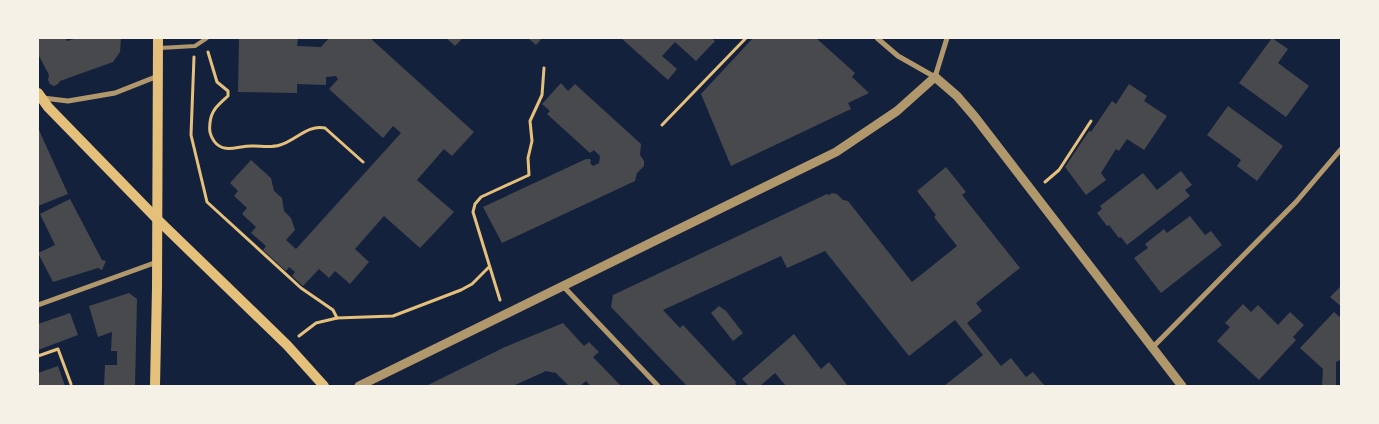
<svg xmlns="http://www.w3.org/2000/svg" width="1379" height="424" font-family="'PT Sans',sans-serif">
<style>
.building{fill:#48494c}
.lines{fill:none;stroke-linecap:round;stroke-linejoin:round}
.path{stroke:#e5c07b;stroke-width:3}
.service{stroke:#b1986c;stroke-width:4}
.minor{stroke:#b1986c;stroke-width:5}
.tertiary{stroke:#b1986c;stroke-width:9}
.secondary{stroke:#e5c07b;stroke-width:10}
</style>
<rect width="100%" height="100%" fill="#14213d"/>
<!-- building -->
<g class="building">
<polygon points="38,38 65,38 67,41 77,38 121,38 120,52 113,62 60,81 58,84 54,86 50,84 48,80 49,75 38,54"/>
<polygon points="239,38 298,38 297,46 321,47 329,38 370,38 474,132 452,156 444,149 417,180 454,212 420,248 384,216 355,249 369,262 350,284 335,271 329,278 319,269 303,286 292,276 295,272 289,267 286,271 263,250 266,246 251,233 256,227 242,214 247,208 234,196 238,191 230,183 251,160 271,178 274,191 282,198 284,211 291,218 295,230 286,240 296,249 401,133 393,126 383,138 329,89 338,79 336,76 326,77 326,85 297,84 297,93 238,92"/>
<polygon points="446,38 463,38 455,46"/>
<polygon points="528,38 542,38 536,45"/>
<polygon points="621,38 711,38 715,41 696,61 675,42 662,56 677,69 668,80"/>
<polygon points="753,38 816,38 855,73 852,77 869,93 848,103 851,109 731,166 701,94"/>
<polygon points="1272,38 1288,49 1278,63 1309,86 1286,117 1239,83"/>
<polygon points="561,83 568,91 575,84 641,144 640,155 644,161 644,166 637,173 635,181 502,243 483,207 586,159 590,159 591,162 590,163 593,166 599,163 600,156 594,150 590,153 547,114 550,111 542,104"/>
<polygon points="1129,84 1147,96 1144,101 1167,116 1144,150 1127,139 1119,151 1116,149 1101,173 1106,180 1086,195 1065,167 1089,131 1091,132 1112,101 1116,104"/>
<polygon points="1228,106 1283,146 1257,181 1237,166 1241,160 1207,135"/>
<polygon points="38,128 68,194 38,206"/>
<polygon points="946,167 966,192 962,195 1020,268 976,303 982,311 967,323 1001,366 1011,358 1026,377 1033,372 1045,386 944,386 983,355 955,320 909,356 825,251 787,268 781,256 663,310 680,328 683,325 736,382 735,384 738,386 687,386 611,307 613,295 827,194 829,195 832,193 837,194 843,200 848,201 912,282 957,246 934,217 936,215 917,191"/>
<polygon points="1181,171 1192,185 1185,190 1190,196 1127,245 1121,237 1119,238 1109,225 1107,226 1097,213 1102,209 1100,206 1143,173 1157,190"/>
<polygon points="70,199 102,260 106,261 102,270 98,268 53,282 38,253 55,245 40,214"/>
<polygon points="1190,216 1205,235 1211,231 1222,245 1161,293 1134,258 1148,248 1145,244 1164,229 1167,233"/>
<polygon points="1342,285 1342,307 1330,297"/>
<polygon points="129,293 137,299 135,386 104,386 105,365 117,365 117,351 111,351 112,332 98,337 89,306"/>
<polygon points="1243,304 1251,312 1258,305 1278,325 1290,312 1304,325 1293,337 1296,340 1259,380 1217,341 1230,327 1225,323"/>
<polygon points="719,306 726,311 743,333 733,341 711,313"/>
<polygon points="1334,312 1342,319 1342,359 1336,362 1336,386 1322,386 1323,369 1300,348"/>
<polygon points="70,313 78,335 38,350 38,324"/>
<polygon points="563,323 584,346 589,342 599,352 593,357 621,386 591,386 586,381 580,386 569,386 556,373 546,371 513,386 426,386 505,347"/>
<polygon points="794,334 821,369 829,362 848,386 786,386 775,373 760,386 749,386 742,379"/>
<polygon points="58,366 65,386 40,386 38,380 38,373"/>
</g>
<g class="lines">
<!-- path -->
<g class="path">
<path d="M 208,52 L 217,82 L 228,91 L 228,96 C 219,104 211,110 210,123 C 209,131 210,135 214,141 C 224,155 239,145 253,146 C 262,146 271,148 280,145 C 295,141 308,124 325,128 L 363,162"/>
<polyline points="194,57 191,135 207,202 301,288 333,310 337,318"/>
<polyline points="662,125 746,38"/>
<polyline points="1045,182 1059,170 1091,121"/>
<polyline points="500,300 473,212 475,204 481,197 529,175 528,158 532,141 530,121 542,95 544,68"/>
<polyline points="299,336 316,323 337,318 393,316 461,290 472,284 489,267"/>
<polyline points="38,356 58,349 71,384"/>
</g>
<!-- service -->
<polyline class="service" points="160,48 195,46 207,38"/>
<!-- minor -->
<g class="minor">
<polyline points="877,38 898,56 935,77 947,38"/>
<polyline points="43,98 68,101 115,93 158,76"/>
<polyline points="563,286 658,386"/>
<polyline points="38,305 157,262"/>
<polyline points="1152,348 1296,202 1342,148"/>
</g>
<!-- tertiary -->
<polyline class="tertiary" points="359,386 836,152 897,111 935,77 957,96 975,117 1182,386"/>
<!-- secondary -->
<g class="secondary">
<polyline points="38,93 48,107 158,220 287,345 324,386"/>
<polyline points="155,386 157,288 158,38"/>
</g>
</g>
<!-- border -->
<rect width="1379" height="424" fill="none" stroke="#f6f1e7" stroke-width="78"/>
</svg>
